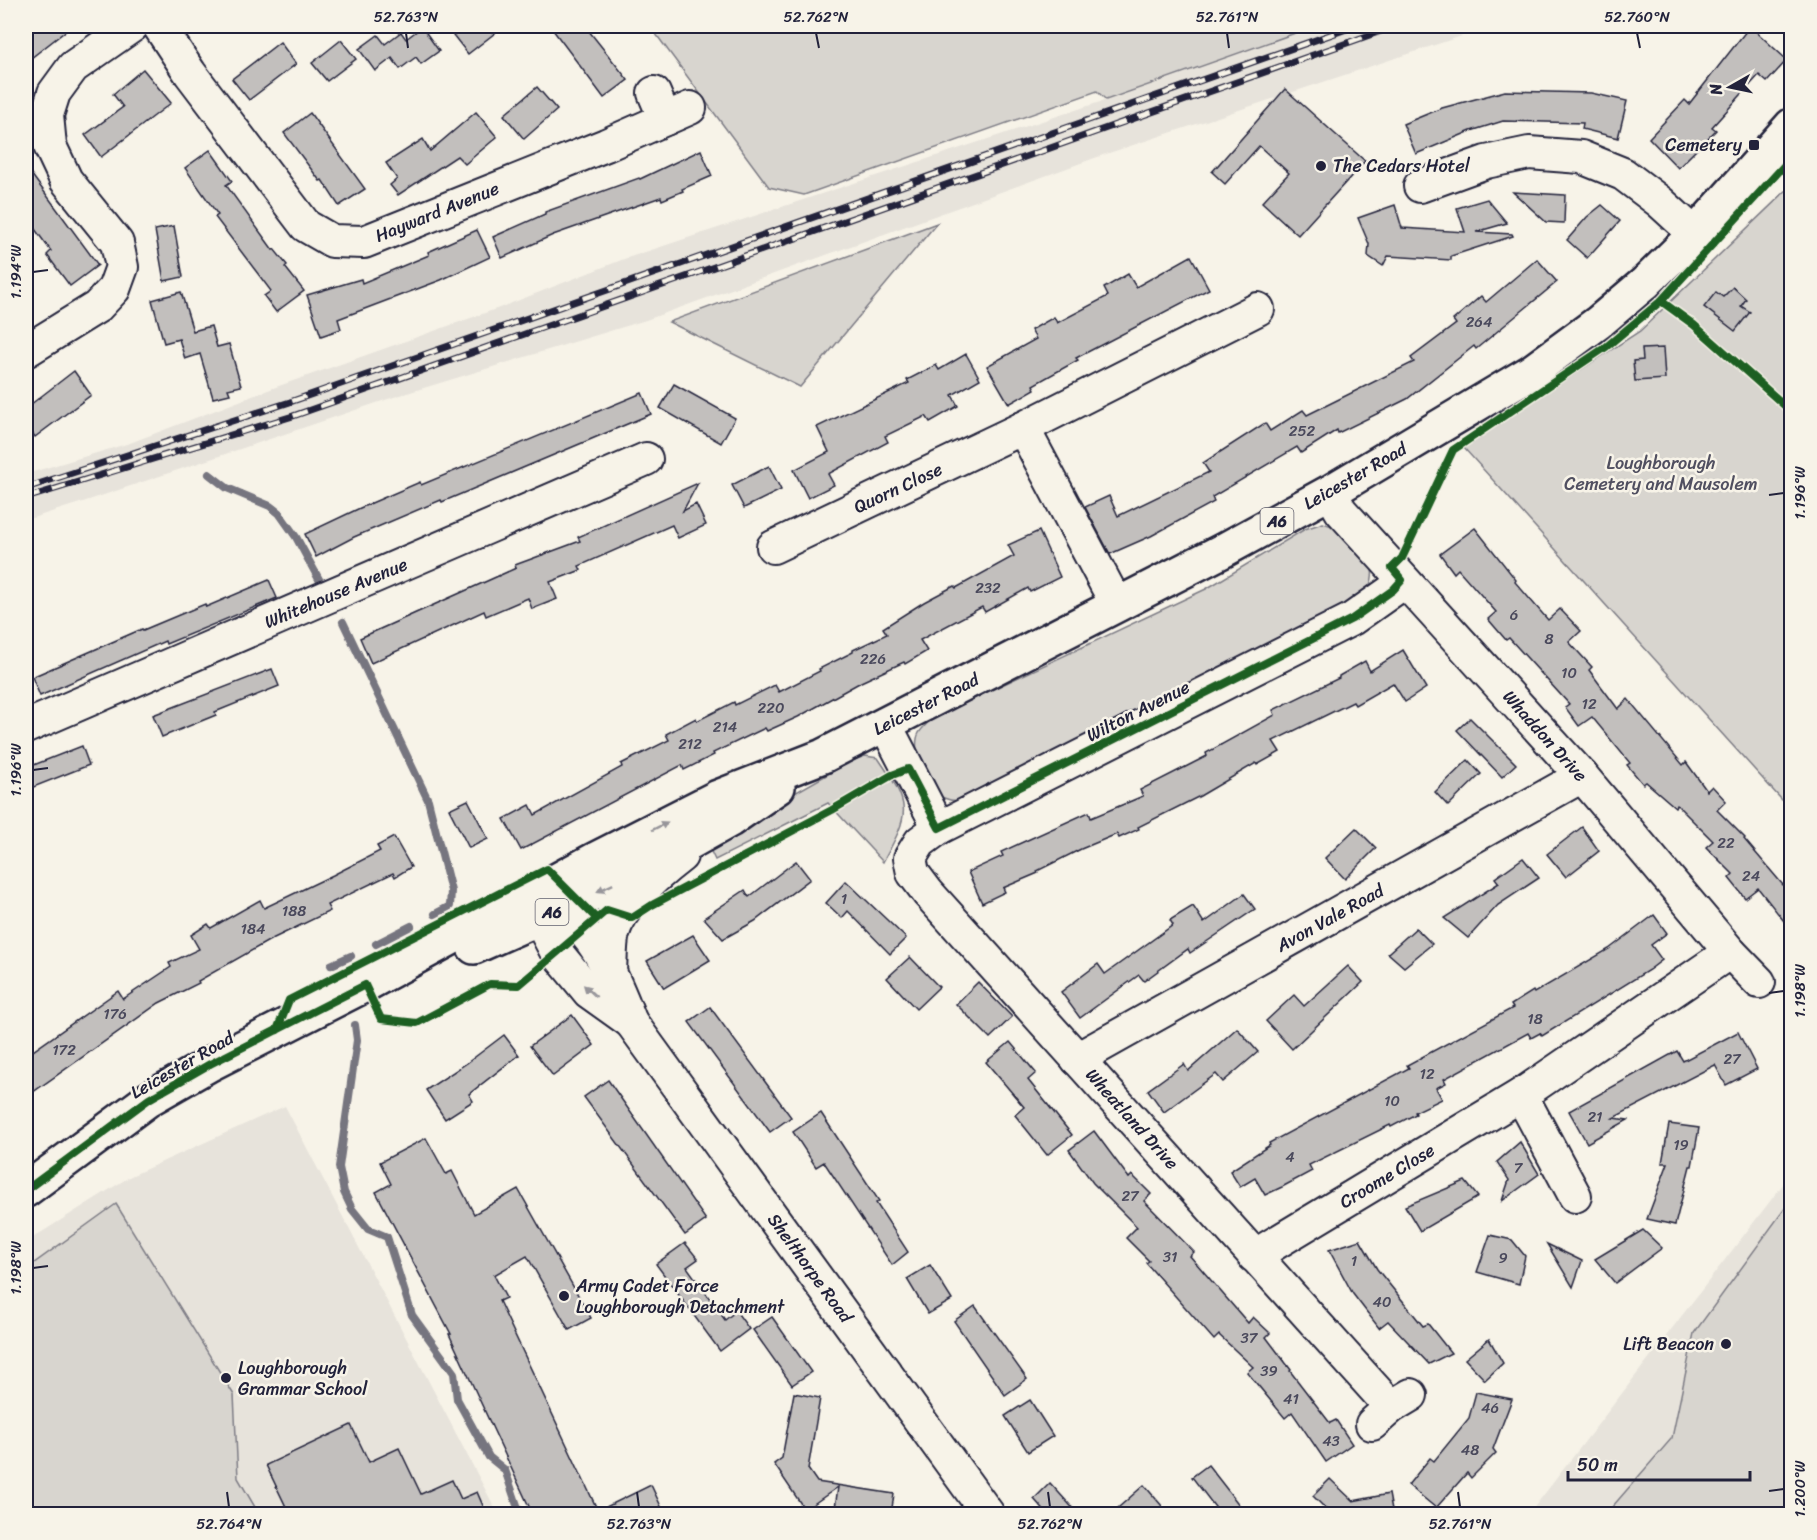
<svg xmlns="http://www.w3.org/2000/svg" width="1817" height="1540" font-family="Sriracha,sans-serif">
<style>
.built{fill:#e7e3db}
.green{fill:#d8d5cf;stroke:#7d7c85;stroke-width:1.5}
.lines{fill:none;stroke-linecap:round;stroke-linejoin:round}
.stream{stroke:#76747f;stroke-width:8}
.building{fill:#c2bfbd;stroke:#22223b;stroke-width:1.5}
.minor-casing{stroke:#22223b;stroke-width:36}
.highway-casing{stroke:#22223b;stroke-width:38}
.minor{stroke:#f7f3e8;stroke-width:32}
.highway{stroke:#f7f3e8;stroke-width:33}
.rail-casing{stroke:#22223b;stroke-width:7}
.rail{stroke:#f7f3e8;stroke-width:4.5;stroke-dasharray:14;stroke-linecap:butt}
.cycleway-casing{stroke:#f7f3e8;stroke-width:11}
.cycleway{stroke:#1b5e20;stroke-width:8}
.oneway{fill:#97959a}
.ticks{fill:none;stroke:#22223b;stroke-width:2}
.poi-dot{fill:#22223b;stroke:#f7f3e8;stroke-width:2}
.labels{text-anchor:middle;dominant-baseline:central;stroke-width:5;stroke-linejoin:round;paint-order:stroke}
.number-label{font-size:15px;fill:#4a495c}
.shield{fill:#f7f3e8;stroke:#62616f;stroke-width:1.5}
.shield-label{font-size:16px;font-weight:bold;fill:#22223b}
.poi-label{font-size:18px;fill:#22223b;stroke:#f7f3e8;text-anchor:start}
.street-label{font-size:18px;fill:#22223b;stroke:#f7f3e8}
.park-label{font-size:18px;fill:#504f60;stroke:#f7f3e8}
.neatline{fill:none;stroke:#22223b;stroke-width:2}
.ticks-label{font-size:15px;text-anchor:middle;fill:#22223b}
</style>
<rect width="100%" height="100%" fill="#f7f3e8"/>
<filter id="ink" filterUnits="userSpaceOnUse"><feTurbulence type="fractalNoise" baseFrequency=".0167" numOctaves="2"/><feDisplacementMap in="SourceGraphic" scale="12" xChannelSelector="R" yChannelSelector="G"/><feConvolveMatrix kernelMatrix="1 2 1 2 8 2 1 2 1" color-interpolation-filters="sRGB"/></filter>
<g filter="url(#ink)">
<!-- built -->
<g class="built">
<polygon points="1315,26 1492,26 1103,155 646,320 394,397 83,502 26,520 26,474 130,443 276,387 499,308 624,259 1106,100"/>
<polygon points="285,1106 498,1514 26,1514 26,1242 131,1176"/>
<polygon points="1791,1174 1791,1514 1529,1514"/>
</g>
<!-- green -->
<g class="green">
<polygon points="650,26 1315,26 1106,100 1097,91 804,195 769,187"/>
<polygon points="1791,186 1791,810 1463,447 1640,331"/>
<polygon points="937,223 800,387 669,322"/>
<path d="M 1323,523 C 1336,526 1341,533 1350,542 C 1372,563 1383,574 1359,601 L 972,800 C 962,801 953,802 944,798 C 927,791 910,749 919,733 C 922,728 928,723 932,718 L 1206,589 L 1305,529 Z"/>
<path d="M 865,756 L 878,758 C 911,806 911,811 883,862 L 828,803 L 715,860 L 707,843 L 851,761 Z"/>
<polygon points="1791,1200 1791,1514 1606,1514 1672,1438 1694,1333"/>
<polygon points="116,1204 234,1395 238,1478 259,1514 26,1514 26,1269"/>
</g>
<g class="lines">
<!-- stream -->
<g class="stream">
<polyline points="209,474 227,488 270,506 279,513 296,537 321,583"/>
<polyline points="343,622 428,800 451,891 450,906 435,914"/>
<polyline points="376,944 411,926"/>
<polyline points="331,965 351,956"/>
<polyline points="355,1025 357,1040 339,1167 344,1192 352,1209 368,1229 387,1237 412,1315 454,1373 457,1399 489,1457 505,1470 520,1514"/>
</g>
</g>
<!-- building -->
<g class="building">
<polygon points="26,26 72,26 26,62"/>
<polygon points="446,26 504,26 468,54"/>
<polygon points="550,26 585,26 628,80 604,98"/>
<polygon points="1750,26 1787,60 1767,82 1759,75 1712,127 1716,130 1678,168 1649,138 1685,100 1689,104"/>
<polygon points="422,27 439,51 421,64 416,57 400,69 392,58 375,71 359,49 378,35 385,44 401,32 406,39"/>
<polygon points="341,40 356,59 327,81 312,63"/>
<polygon points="280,42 296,64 249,100 232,79"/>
<polygon points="143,69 171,103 101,157 85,135 123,107 113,94"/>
<polygon points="537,87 557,110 524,139 504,115"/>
<polygon points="1285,89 1365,161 1298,235 1262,202 1289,173 1259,146 1225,184 1212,172"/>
<polygon points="1505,91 1591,93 1627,101 1618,138 1582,129 1583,123 1503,121 1471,131 1416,154 1403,124 1442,108"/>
<polygon points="476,112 497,137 465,164 457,156 398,195 390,185 397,179 386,163 423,139 430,151"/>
<polygon points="310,113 365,189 339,206 322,180 320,181 284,133"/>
<polygon points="210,150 232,181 226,185 273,250 274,249 287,265 285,267 304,291 276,312 264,296 271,291 215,217 218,215 185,168"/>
<polygon points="701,150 712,176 682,189 683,191 662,200 661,197 553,235 502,258 493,237 545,214 545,212 639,178 640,179"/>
<polygon points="26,167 98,265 70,286 47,255 51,251 26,217"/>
<polygon points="1513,192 1565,195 1564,223 1546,222"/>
<polygon points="1487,199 1507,223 1476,232 1512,234 1513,236 1451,256 1451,260 1388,256 1383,266 1368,256 1369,244 1358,218 1395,205 1402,228 1465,232 1457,208"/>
<polygon points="1602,205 1620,221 1587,258 1567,240 1587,217"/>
<polygon points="174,226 183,277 164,281 155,230"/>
<polygon points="477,230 490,257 441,280 338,319 341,329 321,336 307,295 361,279 362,283 429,255 428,252"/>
<polygon points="1191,256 1209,289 1076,358 1078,360 1033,385 1035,389 1009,404 987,366 1036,339 1031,330 1054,317 1057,323 1108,296 1104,288 1128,274 1136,287"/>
<polygon points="1537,259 1557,282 1476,349 1474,346 1407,399 1338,433 1337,430 1301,453 1297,447 1212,497 1214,502 1151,536 1110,554 1085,507 1109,496 1118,516 1209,472 1203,463 1265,423 1270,431 1303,410 1307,415 1414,362 1411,358 1456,324 1453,320 1481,296 1486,302"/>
<polygon points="1733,287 1746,299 1741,306 1750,312 1735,331 1704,307 1716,292 1723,297"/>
<polygon points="181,292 193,331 211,326 217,347 229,344 241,386 228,389 230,394 213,398 200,354 185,359 179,339 164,343 152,300"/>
<polygon points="1663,348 1665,379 1635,381 1633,361 1643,360 1642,349"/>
<polygon points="966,354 980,379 952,395 958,406 930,422 926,416 885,436 888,442 828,474 834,485 808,498 794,470 829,452 817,427 909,383 907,380 936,365 939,370"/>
<polygon points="74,371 91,395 35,437 26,424 26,408"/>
<polygon points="674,384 735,418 721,443 660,408"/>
<polygon points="642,393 651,414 442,502 441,500 354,537 316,557 305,534 360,508 420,482 421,485"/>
<polygon points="769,466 781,490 744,508 732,485"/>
<polygon points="698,483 683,511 696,504 706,525 678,538 672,525 579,566 581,570 550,582 557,599 532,609 528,598 486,616 484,611 371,663 360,638 516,568 515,565 580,541 578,537"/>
<polygon points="1475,528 1516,580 1515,582 1548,620 1560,609 1581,631 1569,642 1592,667 1589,670 1618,709 1628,699 1683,765 1686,762 1707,791 1712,786 1726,801 1717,810 1745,838 1744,839 1783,885 1791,879 1791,930 1758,888 1745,898 1729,878 1733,874 1706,847 1713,841 1677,805 1675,807 1646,782 1643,784 1627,765 1630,763 1592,717 1579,726 1565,707 1569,704 1509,638 1506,640 1488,619 1496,612 1458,569 1454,573 1440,554"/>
<polygon points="1039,531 1060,577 1030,592 1028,588 985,612 982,607 920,640 927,651 905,664 904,662 861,682 798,717 767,731 765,728 713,753 714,755 684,770 682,765 521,850 504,819 530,805 535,815 622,767 621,764 669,740 666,734 696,718 697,721 734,702 735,705 775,685 779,692 820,671 819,669 853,652 853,650 887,634 883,628 924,602 954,586 956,588 1014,556 1008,545"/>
<polygon points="269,580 277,598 166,644 165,641 40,696 32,677 142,629 143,630 205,604 206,607"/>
<polygon points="1403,650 1426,688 1405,702 1393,683 1355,705 1353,702 1273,741 1280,752 1257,765 1256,763 1200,796 1138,827 1139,829 1119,838 1117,834 1081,849 1037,871 1038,873 1003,888 1005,892 982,903 968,872 1003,856 1001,852 1089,812 1091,818 1143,796 1140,790 1207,756 1206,753 1275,715 1273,710 1339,678 1339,676 1365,661 1370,671"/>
<polygon points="272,669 279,686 215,712 216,715 162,737 153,715"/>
<polygon points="1470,718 1516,764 1502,777 1457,730"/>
<polygon points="82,746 89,765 26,790 26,768"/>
<polygon points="1468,760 1481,774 1448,806 1435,792"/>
<polygon points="468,800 488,839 469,848 449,809"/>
<polygon points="1582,827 1599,851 1566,877 1547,854"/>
<polygon points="1356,828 1376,848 1345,879 1325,858"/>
<polygon points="394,837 411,867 395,877 393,873 327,905 330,911 272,939 198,981 199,983 159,1003 26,1097 26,1056 118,991 123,999 171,967 169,963 199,949 191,935 208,924 211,928 260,900 264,908 333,875 380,851 377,846"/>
<polygon points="1523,858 1539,878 1498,905 1468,938 1444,918 1499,883 1495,878"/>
<polygon points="796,861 810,879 755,921 723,939 704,918 745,890 749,897"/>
<polygon points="846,881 906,938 890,954 848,911 842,918 826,903"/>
<polygon points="1244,894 1255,909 1190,953 1188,949 1144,981 1139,975 1080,1018 1061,992 1098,964 1105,974 1173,925 1170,920 1193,906 1204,923"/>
<polygon points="1654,915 1667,933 1651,945 1662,960 1649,970 1542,1036 1540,1033 1531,1038 1528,1033 1444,1079 1446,1083 1436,1088 1442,1099 1415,1112 1416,1114 1391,1127 1390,1125 1309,1165 1312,1171 1282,1187 1265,1195 1255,1178 1240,1187 1230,1171 1270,1145 1269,1143 1409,1068 1407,1065 1513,1008 1511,1005 1533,991 1534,993 1609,949"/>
<polygon points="1416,928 1432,944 1404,967 1388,953"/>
<polygon points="693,935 710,960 664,988 647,961"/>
<polygon points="910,957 939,987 916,1009 887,978"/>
<polygon points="1348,966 1363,982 1292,1049 1266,1021 1294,995 1304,1006"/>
<polygon points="978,982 1012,1017 990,1038 956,1004"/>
<polygon points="710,1007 791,1117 770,1132 689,1022"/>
<polygon points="572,1015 594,1045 553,1076 530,1046"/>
<polygon points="1237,1028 1258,1052 1223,1082 1216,1074 1164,1112 1148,1090 1184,1064 1188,1071"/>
<polygon points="1738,1032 1757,1069 1726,1085 1715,1065 1613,1118 1628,1120 1587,1143 1569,1111 1677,1051 1683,1061"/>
<polygon points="504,1035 519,1055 469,1094 473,1101 445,1119 426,1090 467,1063"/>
<polygon points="1010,1042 1036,1073 1028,1080 1072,1135 1047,1155 1015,1115 1024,1107 986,1062"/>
<polygon points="608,1080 706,1220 685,1235 584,1097"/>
<polygon points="821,1113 879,1201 876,1203 908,1252 892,1265 824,1162 816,1167 793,1132"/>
<polygon points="1669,1124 1699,1128 1692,1166 1690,1166 1675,1225 1647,1219 1668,1163 1662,1163"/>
<polygon points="1094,1131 1129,1178 1132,1175 1151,1194 1144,1201 1194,1252 1190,1256 1248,1323 1253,1317 1270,1333 1266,1337 1291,1370 1290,1371 1330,1423 1336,1420 1352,1444 1326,1462 1292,1412 1285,1418 1247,1372 1253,1367 1219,1335 1214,1340 1146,1263 1149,1261 1126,1238 1137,1227 1093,1183 1069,1150"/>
<polygon points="426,1138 446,1174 452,1171 474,1214 518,1189 591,1318 569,1330 527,1256 494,1275 506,1298 499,1301 598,1511 651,1485 665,1515 533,1515 449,1334 451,1334 376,1192 391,1184 380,1162"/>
<polygon points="1520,1142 1539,1174 1502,1201 1509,1180 1497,1162"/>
<polygon points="1465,1181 1478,1197 1420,1231 1405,1206"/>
<polygon points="1643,1230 1662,1248 1615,1283 1595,1259"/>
<polygon points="1490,1235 1512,1240 1525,1256 1519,1284 1477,1272"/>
<polygon points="1360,1240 1377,1269 1423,1326 1428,1324 1451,1353 1429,1364 1388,1321 1379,1328 1353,1294 1329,1250"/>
<polygon points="685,1243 698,1259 687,1267 725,1320 736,1311 749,1329 720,1351 656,1264"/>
<polygon points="1547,1244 1582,1261 1573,1287"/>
<polygon points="930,1265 952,1300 928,1314 907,1279"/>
<polygon points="975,1306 1027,1379 1005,1395 954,1321"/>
<polygon points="772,1317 811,1372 792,1385 753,1330"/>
<polygon points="1489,1339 1503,1363 1485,1380 1465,1359"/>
<polygon points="1476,1392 1512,1399 1493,1449 1496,1453 1471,1478 1467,1473 1436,1508 1408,1485 1430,1458 1434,1461 1469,1418"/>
<polygon points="794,1393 820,1398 808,1469 817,1482 894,1494 891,1515 834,1515 838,1487 805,1510 774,1464 782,1458"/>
<polygon points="1030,1400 1053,1436 1028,1452 1005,1416"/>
<polygon points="351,1425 369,1462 399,1448 421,1494 452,1480 461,1499 477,1492 487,1515 290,1515 266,1465"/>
<polygon points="1208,1465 1247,1515 1221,1515 1192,1477"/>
<polygon points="1330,1479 1353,1501 1389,1494 1393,1515 1332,1515 1313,1496"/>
<polygon points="1050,1483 1079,1515 1048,1515 1034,1499"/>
<polygon points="1144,1485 1162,1506 1153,1515 1110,1515"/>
</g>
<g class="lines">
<!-- minor casing -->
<g class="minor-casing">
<g id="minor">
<polyline points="159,26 190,73 306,226 332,241 364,242 606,145 690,108"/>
<polyline points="654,93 665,119"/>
<polyline points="1420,186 1486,162 1529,153 1581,157 1623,174 1660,202 1695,234"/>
<polyline points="26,351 97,307 114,289 122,267 117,243 66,180 50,146 47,115 54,93 73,67 132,26"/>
<polyline points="1023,428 1117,605"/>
<polyline points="1330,492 1341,511 1582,776 1730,952 1759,982"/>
<polyline points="773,547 1023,428 1258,309"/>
<polyline points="885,724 939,828"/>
<polyline points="26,727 646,459"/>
<polyline points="546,897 544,915 546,932 557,953 589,992 631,1022"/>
<path d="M 529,915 C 540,915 554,915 565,919 C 596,929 620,994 631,1022 L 988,1514"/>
<path d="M 610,971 C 611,959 610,945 613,933 C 621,905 659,873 681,856"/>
<polyline points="1077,1059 1582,776"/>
<polyline points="1521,1095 1575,1196"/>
<polyline points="1254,1256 1521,1095 1730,952"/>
<polyline points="1391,1407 928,893 913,873 910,858 920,842 939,828 1352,619 1393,590 1402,580"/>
<polyline points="1372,1424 1391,1407 1411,1395"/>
</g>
</g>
<!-- highway casing -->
<g class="highway-casing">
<g id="highway">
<polyline points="474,947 610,887 730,820 778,787"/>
<polyline points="26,1190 149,1099 210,1064 365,985 594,860 718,797 823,756 1224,550 1330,492 1531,372 1599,322 1645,283 1695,234 1792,125"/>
</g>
</g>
<!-- minor -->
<use href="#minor" class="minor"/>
<!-- highway -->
<use href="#highway" class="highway"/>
<!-- rail casing -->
<g class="rail-casing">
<g id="rail">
<polyline points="26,488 290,402 1355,26"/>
<polyline points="26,498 293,416 1395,26"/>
</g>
</g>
<!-- rail -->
<use href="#rail" class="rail"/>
<!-- cycleway casing -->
<g class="cycleway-casing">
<g id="cycleway">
<polyline points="1661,301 1694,325 1792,412"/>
<polyline points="277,1030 289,1000 547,869 596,918"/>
<polyline points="26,1190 149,1099 210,1064 365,985 381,1019 417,1023 490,984 519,985 607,910 632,918 652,905 832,810 892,775 908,769 939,828 1352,619 1393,590 1402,580 1392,568 1402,558 1453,450 1606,347 1661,301 1792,157"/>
</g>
</g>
<!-- cycleway -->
<use href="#cycleway" class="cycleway"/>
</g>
<!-- one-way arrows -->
<defs><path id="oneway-solid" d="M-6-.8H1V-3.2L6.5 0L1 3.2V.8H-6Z" transform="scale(1.5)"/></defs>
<g class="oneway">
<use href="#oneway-solid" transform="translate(660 826) rotate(-27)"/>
<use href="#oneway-solid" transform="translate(605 888) rotate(155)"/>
<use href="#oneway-solid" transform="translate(590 991) rotate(-137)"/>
</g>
</g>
<!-- ticks -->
<path class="ticks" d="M 406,33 L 408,48M 816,33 L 819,48M 1227,33 L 1229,48M 1637,33 L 1640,48M 33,272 L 48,270M 1769,495 L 1784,493M 33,770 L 48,768M 1769,993 L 1784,991M 33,1268 L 48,1266M 1769,1491 L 1784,1489M 227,1492 L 229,1507M 637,1492 L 639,1507M 1048,1492 L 1050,1507M 1458,1492 L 1460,1507"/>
<!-- markers -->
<g class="poi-dot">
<rect x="1748" y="139" width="12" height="12" rx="3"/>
<circle cx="1321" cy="166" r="6"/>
<circle cx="564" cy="1296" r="6"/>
<circle cx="1726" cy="1344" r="6"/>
<circle cx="226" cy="1378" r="6"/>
</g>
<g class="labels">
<!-- number labels -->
<g class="number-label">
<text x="1479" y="322">264</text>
<text x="1302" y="431">252</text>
<text x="988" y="588">232</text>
<text x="1514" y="615">6</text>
<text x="1549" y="639">8</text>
<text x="873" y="659">226</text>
<text x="1569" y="673">10</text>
<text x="1589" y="704">12</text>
<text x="771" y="708">220</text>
<text x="725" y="727">214</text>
<text x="690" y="744">212</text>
<text x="1726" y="843">22</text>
<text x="1751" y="876">24</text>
<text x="844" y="899">1</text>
<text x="294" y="911">188</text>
<text x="253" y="929">184</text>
<text x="115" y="1014">176</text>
<text x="1535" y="1019">18</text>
<text x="64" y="1050">172</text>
<text x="1732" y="1059">27</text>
<text x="1427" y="1074">12</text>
<text x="1392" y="1101">10</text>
<text x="1595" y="1117">21</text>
<text x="1681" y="1145">19</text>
<text x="1290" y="1157">4</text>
<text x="1518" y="1168">7</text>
<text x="1130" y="1196">27</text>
<text x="1170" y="1257">31</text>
<text x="1503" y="1258">9</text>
<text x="1354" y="1261">1</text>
<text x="1382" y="1302">40</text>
<text x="1249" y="1338">37</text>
<text x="1269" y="1371">39</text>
<text x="1291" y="1399">41</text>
<text x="1490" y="1408">46</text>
<text x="1331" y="1441">43</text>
<text x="1470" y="1450">48</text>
</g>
<!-- shield labels -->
<g class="shield">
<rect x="1260.5" y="508" width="33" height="26" rx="4.5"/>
<rect x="535.5" y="899" width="33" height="26" rx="4.5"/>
</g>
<g class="shield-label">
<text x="1277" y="521">A6</text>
<text x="552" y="912">A6</text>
</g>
<!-- poi labels -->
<g class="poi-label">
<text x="1742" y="145" text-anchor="end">Cemetery</text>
<text x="1333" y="166">The Cedars Hotel</text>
<text x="576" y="1286">Army Cadet Force<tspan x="576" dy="21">Loughborough Detachment</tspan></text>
<text x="1714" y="1344" text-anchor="end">Lift Beacon</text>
<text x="238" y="1368">Loughborough<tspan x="238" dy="21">Grammar School</tspan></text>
</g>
<!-- street labels -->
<g class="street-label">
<text transform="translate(437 212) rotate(-22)">Hayward Avenue</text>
<text transform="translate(1355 476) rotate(-30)">Leicester Road</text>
<text transform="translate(898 488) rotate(-25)">Quorn Close</text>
<text transform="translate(336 593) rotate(-23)">Whitehouse Avenue</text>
<text transform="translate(926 704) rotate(-27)">Leicester Road</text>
<text transform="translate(1138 711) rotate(-27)">Wilton Avenue</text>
<text transform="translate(1545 736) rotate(48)">Whaddon Drive</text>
<text transform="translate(1330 918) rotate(-29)">Avon Vale Road</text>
<text transform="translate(182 1065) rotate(-30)">Leicester Road</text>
<text transform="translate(1132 1119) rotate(48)">Wheatland Drive</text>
<text transform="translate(1387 1176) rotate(-31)">Croome Close</text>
<text transform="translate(810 1268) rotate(54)">Shelthorpe Road</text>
</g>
<!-- park labels -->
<g class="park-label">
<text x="1661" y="463">Loughborough<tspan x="1661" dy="21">Cemetery and Mausolem</tspan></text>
</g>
</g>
<!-- margin -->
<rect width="1817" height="1540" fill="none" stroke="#f7f3e8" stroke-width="66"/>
<!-- north arrow -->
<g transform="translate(1730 87) rotate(261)" stroke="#f7f3e8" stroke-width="4.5" paint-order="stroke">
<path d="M0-4.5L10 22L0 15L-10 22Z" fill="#22223b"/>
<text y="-9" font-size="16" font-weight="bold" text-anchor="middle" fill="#22223b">N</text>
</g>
<!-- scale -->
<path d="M1568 1471v9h182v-9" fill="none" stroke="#22223b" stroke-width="3"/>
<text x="1577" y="1471" font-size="18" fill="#22223b" stroke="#f7f3e8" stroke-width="4.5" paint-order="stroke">50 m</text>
<rect x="33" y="33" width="1751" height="1474" class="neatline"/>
<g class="ticks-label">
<text x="406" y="22">52.763°N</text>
<text x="816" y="22">52.762°N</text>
<text x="1227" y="22">52.761°N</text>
<text x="1637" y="22">52.760°N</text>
<text transform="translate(16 272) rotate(-90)" y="5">1.194°W</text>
<text transform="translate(1800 493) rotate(-90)" y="5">1.196°W</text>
<text transform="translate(16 770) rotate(-90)" y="5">1.196°W</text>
<text transform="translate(1800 991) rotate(-90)" y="5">1.198°W</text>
<text transform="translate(16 1268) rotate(-90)" y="5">1.198°W</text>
<text transform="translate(1800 1489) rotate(-90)" y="5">1.200°W</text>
<text x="229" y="1529">52.764°N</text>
<text x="639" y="1529">52.763°N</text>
<text x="1050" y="1529">52.762°N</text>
<text x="1460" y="1529">52.761°N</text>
</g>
</svg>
